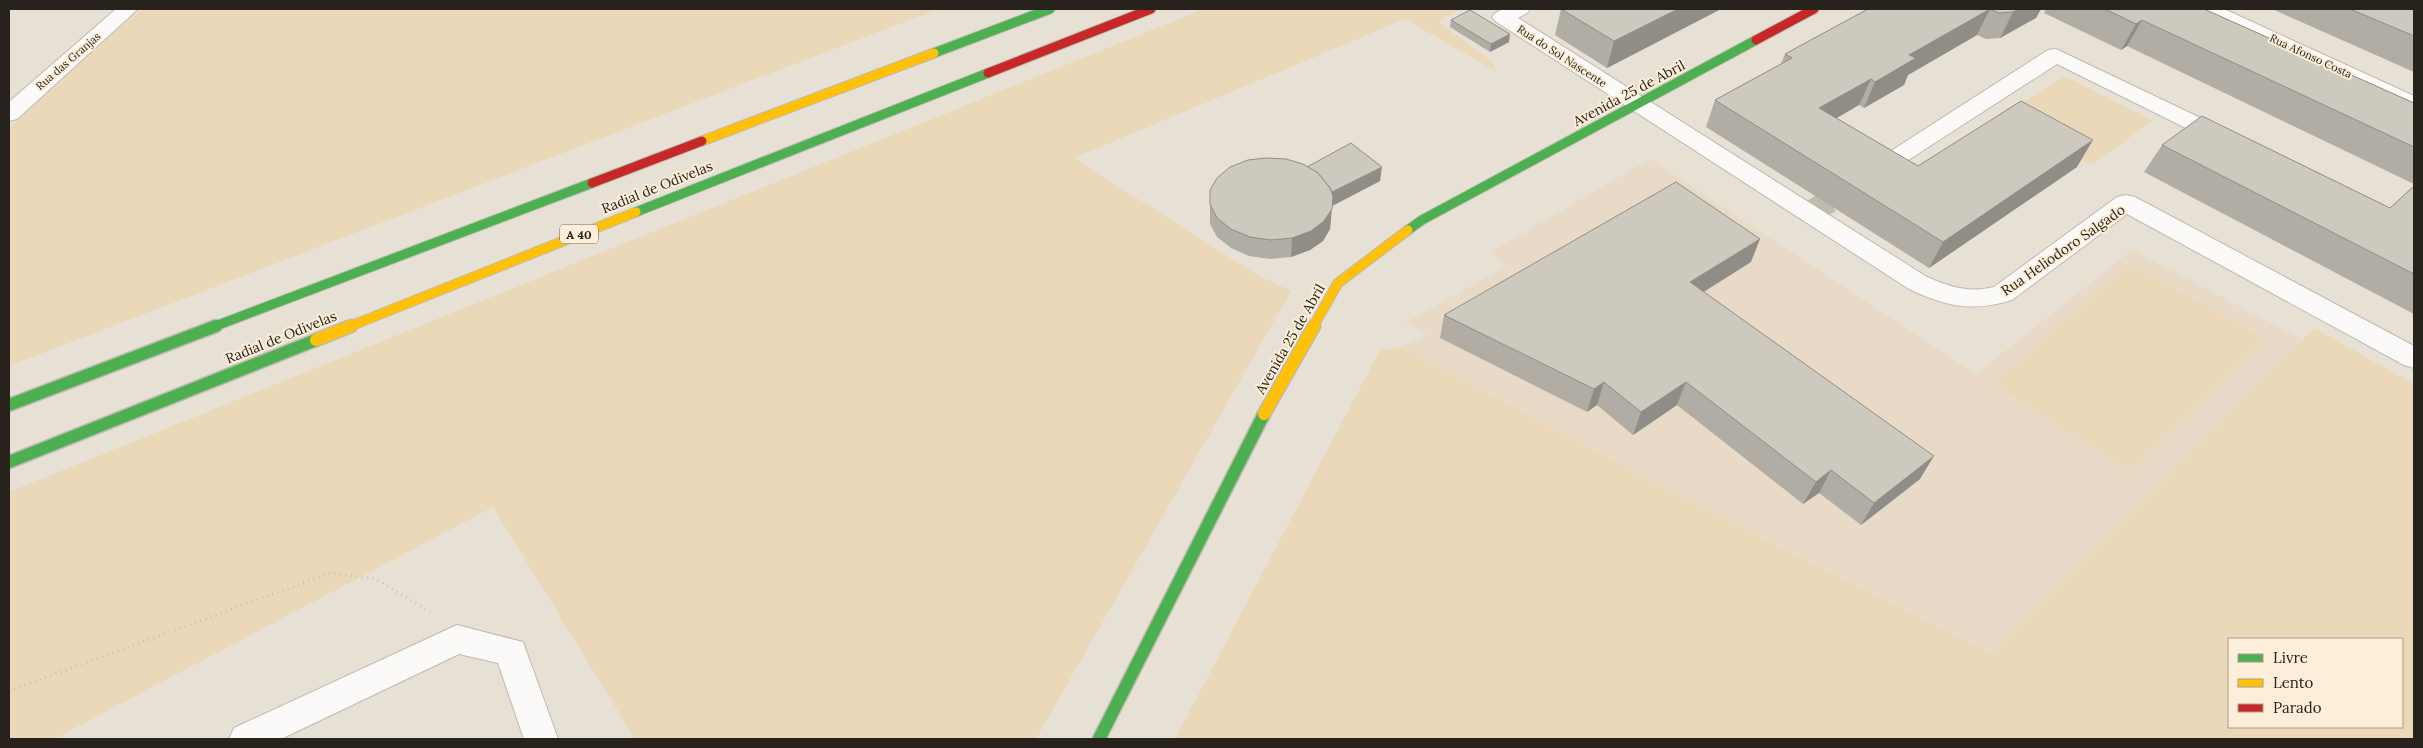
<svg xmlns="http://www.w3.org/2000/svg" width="2423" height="748" font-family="Lora,serif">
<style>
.built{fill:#e8dac6}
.green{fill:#ebd8b9;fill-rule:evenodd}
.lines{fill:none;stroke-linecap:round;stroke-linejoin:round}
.street-tunnel{stroke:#c1baaf;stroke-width:24;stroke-dasharray:24 12;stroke-linecap:butt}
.street-casing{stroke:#bfbab1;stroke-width:2}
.fast-far1-casing{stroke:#bfbab1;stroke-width:11}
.fast-casing{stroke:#bfbab1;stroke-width:15}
.slow-far1-casing{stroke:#bfbab1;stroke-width:11}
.slow-casing{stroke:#bfbab1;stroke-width:15}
.jam-casing{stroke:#bfbab1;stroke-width:11}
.path{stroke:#c4c3bf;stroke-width:3;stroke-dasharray:1 4.5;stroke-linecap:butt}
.street{fill:#fbfaf9;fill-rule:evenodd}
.fast-far1{stroke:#4caf50;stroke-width:9}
.fast{stroke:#4caf50;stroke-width:12}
.slow-far1{stroke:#ffc107;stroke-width:9}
.slow{stroke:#ffc107;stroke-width:12}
.jam{stroke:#c62828;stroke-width:9}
.wall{fill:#b1ada4}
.shaded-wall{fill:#908d86}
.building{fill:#cec9bf;stroke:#908d86}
.labels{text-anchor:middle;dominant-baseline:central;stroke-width:4;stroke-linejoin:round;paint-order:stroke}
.far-street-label{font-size:11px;fill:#27221b;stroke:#fceed9}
.shield{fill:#fceed9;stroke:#675f54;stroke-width:1}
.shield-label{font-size:12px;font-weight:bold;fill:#27221b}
.street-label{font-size:14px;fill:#27221b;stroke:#fceed9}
</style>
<rect width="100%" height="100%" fill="#e7e0d4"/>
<!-- built -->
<polygon class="built" points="1650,159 1976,374 2132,250 2302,339 1991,654 1666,489 1402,347 1428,334 1405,323 1507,266 1491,252"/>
<!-- green -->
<g class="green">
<polygon points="143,9 938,9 9,366 9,129 92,51"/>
<polygon points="1204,9 1460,9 1438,22 1492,61 1497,72 1405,19 1074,158 1256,274 1291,291 1036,739 635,739 493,507 54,739 9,739 9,492"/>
<polygon points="2065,76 2153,121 2091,165 2002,116"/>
<polygon points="2132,265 2264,338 2130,470 1993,384"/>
<path d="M 2314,328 L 2414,384 L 2414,739 L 1175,739 L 1380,350 L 1402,347 L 1666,489 L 1991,654 ZM 2229,639 L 2402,639 L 2402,727 L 2229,727 Z"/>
</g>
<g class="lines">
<!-- street-tunnel -->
<polyline class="street-tunnel" points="1809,214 1857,183"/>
<!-- street casing -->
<g class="street-casing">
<g id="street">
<polygon points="116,9 138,9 17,119 9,121 9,102"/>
<path d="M 1503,9 L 1530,9 L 1527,13 L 1518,18 L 1927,277 C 1949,287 1970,293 1994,287 L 2117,197 L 2126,195 L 2135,197 L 2414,346 L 2414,368 L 2404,365 L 2127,214 L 2012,300 C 1972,312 1947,307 1909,289 L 1495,21 L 1492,17 L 1495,13 Z"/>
<polygon points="2198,9 2224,9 2414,96 2414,111 2201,13"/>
<polygon points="2056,49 2234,134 2238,139 2234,144 2226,146 2218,144 2057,64 1882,177 1874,180 1866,177 1862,172 1866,167 2048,50"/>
<polygon points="457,625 523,642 558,739 524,739 498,663 459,654 281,739 229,739 234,728"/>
</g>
</g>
<!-- fast-far1 casing -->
<g class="fast-far1-casing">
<g id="fast-far1">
<polyline points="934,53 1050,9"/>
<polyline points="636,212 988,73"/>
<polyline points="1408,230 1422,220 1756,40"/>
<polyline points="213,327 592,183"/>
</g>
</g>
<!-- fast casing -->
<g class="fast-casing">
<g id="fast">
<polyline points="9,405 216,326"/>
<polyline points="9,462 316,340"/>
<polyline points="1099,739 1264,414"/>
</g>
</g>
<!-- slow-far1 casing -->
<g class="slow-far1-casing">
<g id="slow-far1">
<polyline points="702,141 934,53"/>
<polyline points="348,327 636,212"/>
<polyline points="1313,327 1338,283 1408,230"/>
</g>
</g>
<!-- slow casing -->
<g class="slow-casing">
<g id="slow">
<polyline points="316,340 351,326"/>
<polyline points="1264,414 1314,326"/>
</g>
</g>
<!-- jam casing -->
<g class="jam-casing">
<g id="jam">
<polyline points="1756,40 1814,9"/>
<polyline points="988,73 1151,9"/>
<polyline points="592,183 702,141"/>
</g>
</g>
<!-- path -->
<polyline class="path" points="9,691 330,573 376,579 430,612"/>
<!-- street -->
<use href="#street" class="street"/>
<!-- fast-far1 -->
<use href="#fast-far1" class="fast-far1"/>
<!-- fast -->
<use href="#fast" class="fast"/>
<!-- slow-far1 -->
<use href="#slow-far1" class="slow-far1"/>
<!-- slow -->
<use href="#slow" class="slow"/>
<!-- jam -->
<use href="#jam" class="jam"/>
</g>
<!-- wall -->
<g class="wall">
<polygon points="1561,9 1721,9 1607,68 1555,35"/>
<polygon points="1868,9 2041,9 2036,18 2000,38 1986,39 1977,35 1908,75 1904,85 1864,108 1859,105 1836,118 1918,166 2077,167 1929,268 1706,127 1715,100 1781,64 1785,54"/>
<polygon points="2046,9 2204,9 2414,103 2414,184 2127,46 2121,50 2044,13"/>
<polygon points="2272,9 2414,9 2414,72"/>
<polygon points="1451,20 1509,42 1490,52 1450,27"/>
<polygon points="2162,145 2390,208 2414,186 2414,314 2144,172"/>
<polygon points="1307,167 1380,181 1332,206 1330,229 1323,241 1310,250 1291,257 1270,259 1249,256 1231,248 1217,237 1210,224 1210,190"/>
<polygon points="1751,262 1704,292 1920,479 1861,525 1819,493 1803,504 1677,405 1633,435 1597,405 1587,412 1440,338 1444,315"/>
</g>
<!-- shaded-wall -->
<g class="shaded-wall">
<polygon points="1678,9 1721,9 1607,68 1614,41"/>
<polygon points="1990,9 1977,35 1908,75 1904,85 1864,108 1875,82 1909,55"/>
<polygon points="2019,9 2041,9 2036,18 2000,38 2013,12"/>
<polygon points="2142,20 2127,46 2121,50 2136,24"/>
<polygon points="1510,34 1509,42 1490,52 1491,44"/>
<polygon points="1871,79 1859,105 1808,135 1819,108"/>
<polygon points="2093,140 2077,167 1929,268 1943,242"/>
<polygon points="1382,167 1380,181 1332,206 1330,229 1323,241 1310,250 1291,257 1292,238 1330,193"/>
<polygon points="1760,239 1751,262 1682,305 1690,282"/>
<polygon points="1604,382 1597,405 1587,412 1594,389"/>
<polygon points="1686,382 1677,405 1633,435 1641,412"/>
<polygon points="1934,456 1920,479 1861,525 1874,503"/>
<polygon points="1831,470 1819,493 1803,504 1816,482"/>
</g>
<!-- building -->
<g class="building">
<polygon points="1561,9 1678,9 1614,41"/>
<polygon points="1868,9 1990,9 1909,55 1916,58 1875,82 1871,79 1819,108 1918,166 2021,101 2093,140 1943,242 1715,100 1792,58 1785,54"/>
<polygon points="1990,9 2019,9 2013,12 1999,13"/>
<polygon points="2105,9 2204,9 2414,103 2414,147 2142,20 2136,24"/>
<polygon points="2350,9 2414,9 2414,36"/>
<polygon points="1470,10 1510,34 1491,44 1451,20"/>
<polygon points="2202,116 2390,208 2414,186 2414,274 2162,145"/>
<polygon points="1351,143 1382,167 1332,192 1330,188 1318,173 1307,167"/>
<polygon points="1266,158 1286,159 1303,164 1318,173 1330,188 1333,196 1332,209 1324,221 1311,231 1292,238 1271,240 1250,237 1231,229 1217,218 1210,204 1210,190 1217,178 1230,167 1248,160"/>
<polygon points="1676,182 1760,239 1690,282 1934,456 1874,503 1831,470 1816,482 1686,382 1641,412 1604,382 1594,389 1444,315"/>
</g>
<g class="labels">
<!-- far-street labels -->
<g class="far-street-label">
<text transform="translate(1562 56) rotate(33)">Rua do Sol Nascente</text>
<text transform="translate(2311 56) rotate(25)">Rua Afonso Costa</text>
<text transform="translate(68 61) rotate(-41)">Rua das Granjas</text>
</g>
<!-- shield labels -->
<rect class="shield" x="560" y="224.5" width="38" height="19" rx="4"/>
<g class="shield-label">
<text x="579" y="234">A 40</text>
</g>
<!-- street labels -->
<g class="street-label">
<text transform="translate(1629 93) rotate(-28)">Avenida 25 de Abril</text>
<text transform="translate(657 187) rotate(-22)">Radial de Odivelas</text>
<text transform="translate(2063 250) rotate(-35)">Rua Heliodoro Salgado</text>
<text transform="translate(281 337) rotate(-22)">Radial de Odivelas</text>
<text transform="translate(1290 339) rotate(-60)">Avenida 25 de Abril</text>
</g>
</g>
<!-- border -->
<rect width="2423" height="748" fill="none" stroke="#27221b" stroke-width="20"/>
<!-- legend -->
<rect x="2228" y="638" width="175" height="90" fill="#fceed9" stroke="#a79c8d"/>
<rect x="2238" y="654" width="25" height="8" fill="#4caf50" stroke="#a79c8d"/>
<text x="2273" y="663" font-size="15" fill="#27221b">Livre</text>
<rect x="2238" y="679" width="25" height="8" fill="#ffc107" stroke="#a79c8d"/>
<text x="2273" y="688" font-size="15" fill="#27221b">Lento</text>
<rect x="2238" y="704" width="25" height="8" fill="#c62828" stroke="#a79c8d"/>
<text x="2273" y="713" font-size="15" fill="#27221b">Parado</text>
</svg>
